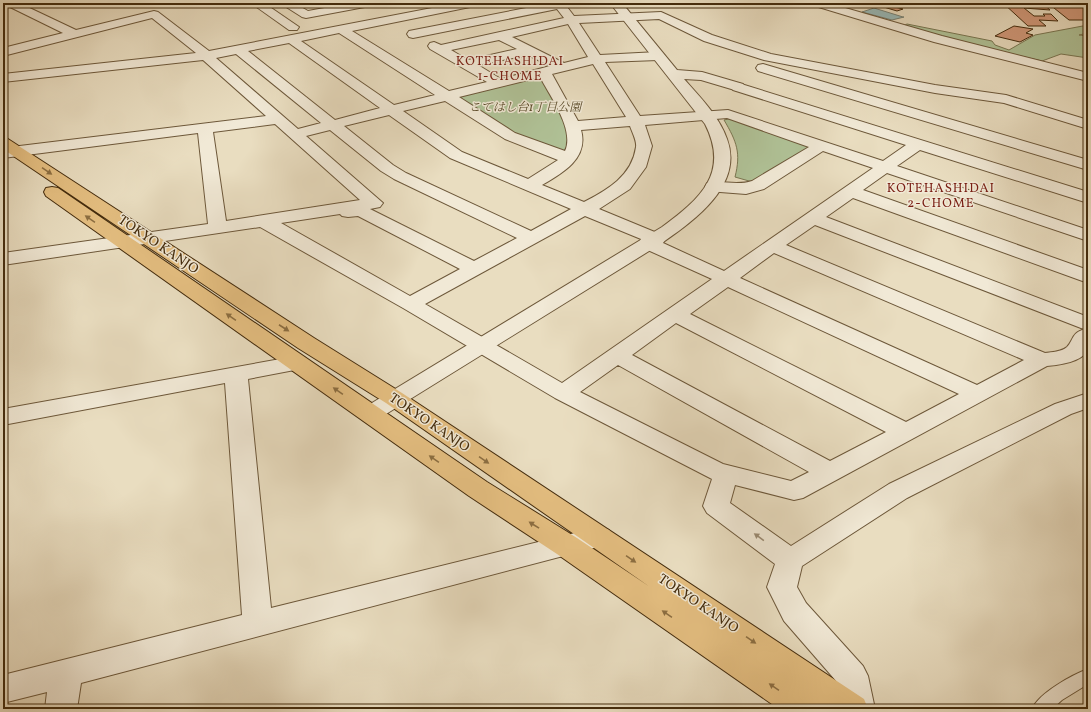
<svg xmlns="http://www.w3.org/2000/svg" width="1091" height="712" font-family="Vollkorn,'Noto Serif JP',serif">
<style>
.green{fill:#b0c297;stroke:#7a7752}
.water{fill:#99bab9;stroke:#778174}
.building{fill:#d1997a;stroke:#442c0d}
.lines{fill:none;stroke-linecap:round;stroke-linejoin:round}
.service-casing{stroke:#6d583a;stroke-width:2}
.minor-casing{stroke:#6d583a;stroke-width:2}
.tertiary-casing{stroke:#6d583a;stroke-width:2}
.trunk-casing{stroke:#442c0d;stroke-width:2}
.service{fill:#f1e9d6;fill-rule:evenodd}
.minor{fill:#f1e9d6;fill-rule:evenodd}
.tertiary{fill:#f1e9d6;fill-rule:evenodd}
.trunk{fill:#e4be80;fill-rule:evenodd}
.oneway{fill:#8c6e41}
.oneway2{fill:#9a8a72}
.labels{text-anchor:middle;dominant-baseline:central;stroke-width:3;stroke-linejoin:round;paint-order:stroke}
.far-park-label{font-size:12px;font-style:italic;fill:#5a4a29;stroke:#f1e9d6}
.far-neighbourhood-label{font-size:13px;letter-spacing:1px;fill:#7a1f14;stroke:#f1e9d6}
.street-label{font-size:14px;fill:#442c0d;stroke:#f1e9d6}
</style>
<rect width="100%" height="100%" fill="#e9ddc0"/>
<filter id="stains"><feTurbulence type="fractalNoise" baseFrequency=".005" numOctaves="4"/><feColorMatrix values="0 0 0 0 .2 0 0 0 0 .09 0 0 0 0 .02 0 0 0 .5 -.17"/></filter>
<radialGradient id="worn" r=".72"><stop offset=".6" stop-color="#630" stop-opacity="0"/><stop offset="1" stop-color="#630" stop-opacity=".3"/></radialGradient>
<!-- green -->
<g class="green">
<polygon points="907,24 992,41 995,45 1009,50 1035,35 1088,25 1088,33 1079,35 1088,36 1088,58 1061,54 1042,61 899,28"/>
<polygon points="532,77 542,78 569,130 570,141 566,152 510,134 455,99 458,96"/>
<path d="M 733,118 L 811,145 L 812,148 L 756,183 L 735,177 C 741,153 737,142 724,120 Z"/>
</g>
<!-- water -->
<polygon class="water" points="874,8 903,17 904,17 892,20 862,12"/>
<!-- building -->
<g class="building">
<polygon points="1003,3 1042,3 1050,10 1024,8 1034,16 1045,16 1043,14 1051,14 1058,21 1039,20 1046,26 1028,26"/>
<polygon points="883,4 903,9 897,11 877,5"/>
<polygon points="1049,4 1081,5 1088,10 1088,20 1069,20"/>
<polygon points="1014,26 1033,29 1026,33 1033,35 1020,42 995,36"/>
</g>
<g class="lines">
<!-- service casing -->
<g class="service-casing">
<path id="service" d="M 1088,669 L 1088,684 L 1062,700 L 1052,709 L 1032,709 C 1039,693 1072,675 1088,669 Z"/>
</g>
<!-- minor casing -->
<g class="minor-casing">
<g id="minor">
<path d="M 4,3 L 19,3 L 76,30 L 154,11 L 158,12 L 209,51 L 458,3 L 481,3 L 475,6 L 352,31 L 449,91 L 487,82 L 430,49 L 428,46 L 430,43 L 434,42 L 441,45 L 564,18 L 557,9 L 413,38 L 409,37 L 407,34 L 409,31 L 552,3 L 564,3 L 574,16 L 661,12 L 712,35 L 771,54 L 935,85 L 1006,95 L 1088,120 L 1088,129 L 1004,103 L 935,93 L 764,60 L 704,41 L 659,19 L 579,23 L 600,55 L 658,52 L 662,53 L 664,56 L 662,59 L 658,60 L 605,62 L 640,116 L 728,110 L 883,161 L 906,145 L 733,90 L 731,87 L 733,84 L 738,83 L 1088,192 L 1088,203 L 920,150 L 897,166 L 1088,230 L 1088,241 L 887,173 L 863,190 L 1088,270 L 1088,283 L 853,198 L 826,217 L 1088,317 C 1088,327 1090,339 1088,348 C 1085,362 1058,365 1047,366 L 803,498 L 794,500 L 735,485 L 730,503 L 791,546 L 889,484 L 1055,404 L 1088,393 L 1088,408 L 1071,414 L 907,498 L 802,566 L 797,587 L 806,603 L 863,666 L 868,676 L 875,709 L 843,709 L 837,682 L 784,621 L 767,587 L 775,564 L 707,513 L 703,506 L 712,479 L 555,398 L 403,308 L 260,227 L 3,265 L 3,253 L 208,224 L 198,133 L 3,158 L 3,148 L 266,116 L 203,60 L 3,82 L 3,74 L 196,53 L 152,18 L 3,56 L 3,48 L 63,33 L 6,5 ZM 568,24 L 588,57 L 564,63 L 512,37 ZM 339,33 L 435,95 L 394,105 L 301,41 ZM 499,40 L 517,49 L 468,60 L 451,50 ZM 289,43 L 380,108 L 335,120 L 248,51 ZM 236,54 L 321,123 L 298,129 L 216,58 ZM 528,55 L 550,66 L 501,79 L 478,65 ZM 593,64 L 626,117 L 578,121 L 552,74 ZM 540,77 C 550,96 575,130 565,151 L 515,133 L 459,97 ZM 445,101 L 505,139 L 558,160 L 528,179 L 462,152 L 403,111 ZM 389,115 L 450,158 L 571,209 L 531,231 L 406,173 L 393,165 L 344,126 ZM 727,118 L 809,147 L 752,181 C 737,186 722,180 707,183 L 705,187 L 707,191 L 746,194 L 764,189 L 823,151 L 873,168 L 724,271 L 663,243 L 665,239 L 662,235 L 599,209 L 630,189 L 646,167 L 652,146 L 645,125 ZM 275,124 L 360,200 L 226,221 L 213,132 ZM 630,126 C 632,132 637,141 636,147 C 632,176 607,190 584,202 L 542,185 C 563,173 589,158 581,130 ZM 330,130 L 381,171 L 394,179 L 517,238 L 474,261 L 370,209 L 380,207 L 383,203 L 306,136 ZM 340,214 L 342,216 L 348,217 L 358,216 L 460,269 L 410,296 L 281,223 ZM 585,216 L 641,239 L 639,243 L 641,247 L 712,279 L 562,383 L 425,304 ZM 815,225 L 1081,328 L 1085,329 C 1071,333 1074,340 1067,347 C 1061,352 1052,352 1045,353 L 786,245 ZM 774,253 L 1024,360 L 977,385 L 740,278 ZM 728,287 L 959,394 L 906,422 L 690,314 ZM 676,323 L 886,432 L 830,461 L 632,355 ZM 618,365 L 809,472 L 791,481 L 723,464 L 580,392 Z"/>
<polygon points="251,3 264,3 299,27 297,30 289,30"/>
<polygon points="280,3 294,3 308,11 352,3 376,3 370,6 306,18 302,17"/>
<polygon points="810,3 828,3 942,36 1088,73 1088,81 934,42 812,5"/>
<polygon points="763,64 1088,160 1088,170 758,71 756,68 758,65"/>
<polygon points="297,356 305,358 308,363 305,368 248,379 271,608 599,527 609,530 613,537 609,544 81,683 77,709 45,709 47,692 3,703 3,675 242,615 225,383 3,425 3,409"/>
</g>
</g>
<!-- tertiary casing -->
<g class="tertiary-casing">
<path id="tertiary" d="M 610,3 L 622,3 L 677,70 L 702,72 L 743,84 L 745,87 L 743,90 L 738,91 L 701,80 L 684,79 C 700,97 719,116 727,139 C 744,185 695,220 662,243 L 378,419 L 370,422 L 362,419 L 358,414 L 362,409 L 662,227 C 700,199 730,173 705,124 Z"/>
</g>
<!-- trunk casing -->
<g class="trunk-casing">
<polygon id="trunk" points="3,137 8,139 314,338 402,393 864,699 868,709 825,709 821,706 822,709 779,709 557,554 469,496 46,196 44,192 46,188 52,187 58,188 487,482 577,538 650,587 386,403 298,348 3,149"/>
</g>
<!-- service -->
<use href="#service" class="service"/>
<!-- minor -->
<use href="#minor" class="minor"/>
<!-- tertiary -->
<use href="#tertiary" class="tertiary"/>
<!-- trunk -->
<use href="#trunk" class="trunk"/>
</g>
<!-- one-way arrows -->
<defs><path id="oneway-solid" d="M-6-.8H1V-3.2L6.5 0L1 3.2V.8H-6Z"/></defs>
<g class="oneway">
<use href="#oneway-solid" transform="translate(47 171) rotate(34)"/>
<use href="#oneway-solid" transform="translate(90 219) rotate(-146)"/>
<use href="#oneway-solid" transform="translate(231 317) rotate(-145)"/>
<use href="#oneway-solid" transform="translate(284 328) rotate(33)"/>
<use href="#oneway-solid" transform="translate(338 391) rotate(-145)"/>
<use href="#oneway-solid" transform="translate(434 459) rotate(-145)"/>
<use href="#oneway-solid" transform="translate(484 460) rotate(34)"/>
<use href="#oneway-solid" transform="translate(534 525) rotate(-148)"/>
<use href="#oneway-solid" transform="translate(631 559) rotate(34)"/>
<use href="#oneway-solid" transform="translate(667 614) rotate(-146)"/>
<use href="#oneway-solid" transform="translate(751 640) rotate(34)"/>
<use href="#oneway-solid" transform="translate(774 687) rotate(-146)"/>
</g>
<use class="oneway2" href="#oneway-solid" transform="translate(759 537) rotate(-144)"/>
<g class="labels">
<!-- far-park labels -->
<g class="far-park-label">
<text x="525" y="108">こてはし台1丁目公園</text>
</g>
<!-- far-neighbourhood labels -->
<g class="far-neighbourhood-label">
<text x="510" y="62">KOTEHASHIDAI<tspan x="510" dy="15">1-CHOME</tspan></text>
<text x="941" y="189">KOTEHASHIDAI<tspan x="941" dy="15">2-CHOME</tspan></text>
</g>
<!-- street labels -->
<g class="street-label">
<text transform="translate(158 245) rotate(34)">TOKYO KANJO</text>
<text transform="translate(429 423) rotate(34)">TOKYO KANJO</text>
<text transform="translate(698 604) rotate(34)">TOKYO KANJO</text>
</g>
</g>
<!-- margin -->
<rect width="1091" height="712" fill="none" stroke="#e9ddc0" stroke-width="16"/>
<rect x="4" y="4" width="1083" height="704" fill="none" stroke="#442c0d" stroke-width="2"/>
<rect x="8" y="8" width="1075" height="696" fill="none" stroke="#442c0d"/>
<rect width="100%" height="100%" filter="url(#stains)"/>
<rect width="100%" height="100%" fill="url(#worn)"/>
</svg>
